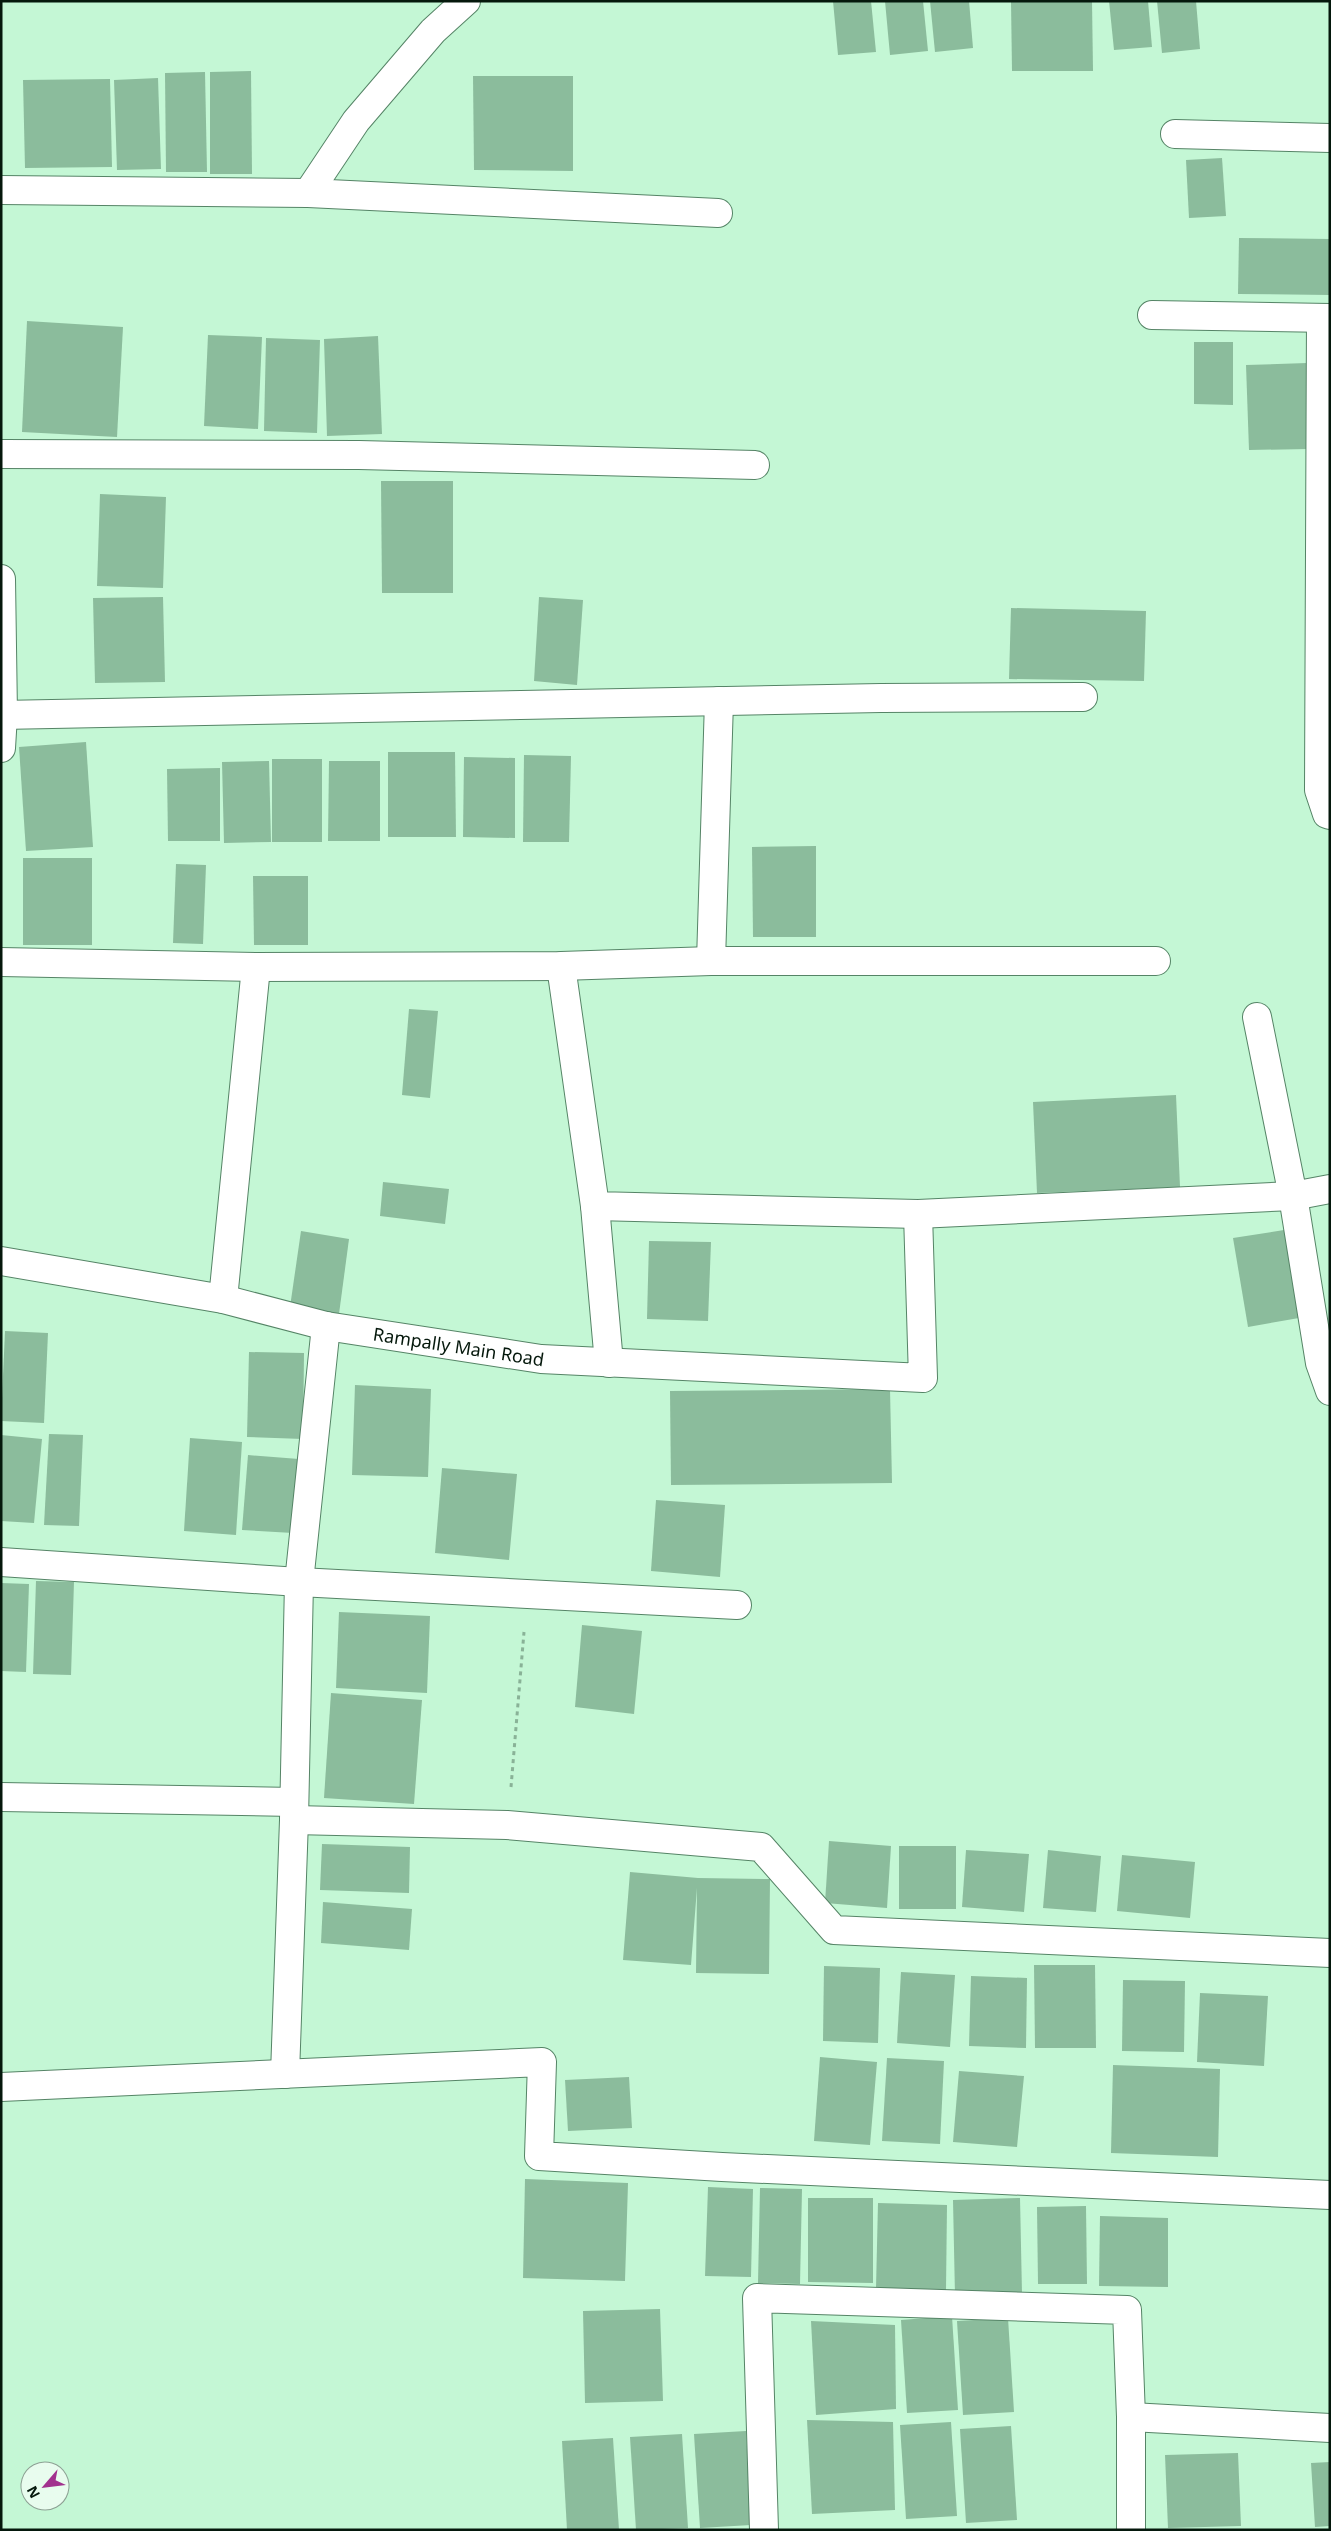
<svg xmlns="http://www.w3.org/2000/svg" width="1331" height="2531" font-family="'Noto Sans',sans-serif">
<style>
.building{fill:#8bbc9c}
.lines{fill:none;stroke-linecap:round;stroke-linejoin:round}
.minor-casing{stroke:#558466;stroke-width:30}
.path{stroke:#89b297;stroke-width:3;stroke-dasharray:4 4;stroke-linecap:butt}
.minor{stroke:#fff;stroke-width:28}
.labels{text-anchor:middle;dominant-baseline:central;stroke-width:5;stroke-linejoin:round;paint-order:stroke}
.street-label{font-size:18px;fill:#05180c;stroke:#e8fcee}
</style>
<rect width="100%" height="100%" fill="#c4f7d5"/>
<!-- building -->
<g class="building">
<polygon points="833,1 871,1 876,52 838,55"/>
<polygon points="885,1 923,1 928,51 890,55"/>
<polygon points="930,1 969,1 973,48 935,52"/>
<polygon points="1011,1 1092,1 1093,71 1012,71"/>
<polygon points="1109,1 1148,1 1152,47 1114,50"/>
<polygon points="1157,1 1196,1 1200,49 1162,53"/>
<polygon points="251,71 252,174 210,174 210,72"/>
<polygon points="205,72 207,172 166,172 165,73"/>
<polygon points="473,76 573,76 573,171 474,170"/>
<polygon points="158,78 161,169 117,170 114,80"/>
<polygon points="110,79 112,167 25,168 23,80"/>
<polygon points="1222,158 1226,216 1189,218 1186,160"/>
<polygon points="1239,238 1330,239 1330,295 1238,294"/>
<polygon points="27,321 123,327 117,437 22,432"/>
<polygon points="208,335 262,337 258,429 204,426"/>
<polygon points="378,336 382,434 327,436 324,339"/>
<polygon points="266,338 320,340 317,433 264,431"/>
<polygon points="1194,342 1233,342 1233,405 1194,404"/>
<polygon points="1307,363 1308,449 1249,450 1246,365"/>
<polygon points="381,481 453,481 453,593 382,593"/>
<polygon points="100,494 166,497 163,588 97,586"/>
<polygon points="163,597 165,682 95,683 93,598"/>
<polygon points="539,597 583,600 577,685 534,681"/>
<polygon points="1011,608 1146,611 1144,681 1009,679"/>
<polygon points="86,742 93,847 26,851 19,747"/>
<polygon points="388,752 455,752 456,837 388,837"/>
<polygon points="524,755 571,756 569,842 523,842"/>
<polygon points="464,757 515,758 515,838 463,837"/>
<rect x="272" y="759" width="50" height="83"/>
<polygon points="269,761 271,842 224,843 222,762"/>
<polygon points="329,761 380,761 380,841 328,841"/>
<polygon points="220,768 220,841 168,841 167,769"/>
<polygon points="816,846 816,937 753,937 752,847"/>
<rect x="23" y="858" width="69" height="87"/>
<polygon points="176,864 206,865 203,944 173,943"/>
<polygon points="253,876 308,876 308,945 254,945"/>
<polygon points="409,1009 438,1011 430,1098 402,1095"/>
<polygon points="1176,1095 1180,1187 1037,1193 1033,1102"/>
<polygon points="383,1182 449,1189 445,1224 380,1216"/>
<polygon points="1284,1230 1299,1318 1248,1327 1233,1238"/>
<polygon points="301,1231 349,1239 339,1314 290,1307"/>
<polygon points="649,1241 711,1242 708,1321 647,1319"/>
<polygon points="5,1331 48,1333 44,1423 1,1421"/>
<polygon points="249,1352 304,1353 303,1439 247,1437"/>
<polygon points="355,1385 431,1389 428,1477 352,1475"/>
<polygon points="890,1389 892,1483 671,1485 670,1391"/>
<polygon points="49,1434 83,1435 79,1526 44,1525"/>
<polygon points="1,1435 42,1439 34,1523 1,1521"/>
<polygon points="190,1438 242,1442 236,1535 184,1531"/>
<polygon points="248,1455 299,1459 293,1533 242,1530"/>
<polygon points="442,1468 517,1474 509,1560 435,1553"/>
<polygon points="656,1500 725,1505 720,1577 651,1571"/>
<polygon points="36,1581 74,1582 71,1675 33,1674"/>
<polygon points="1,1583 29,1584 26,1672 1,1671"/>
<polygon points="339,1612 430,1616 427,1693 336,1688"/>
<polygon points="582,1625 642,1631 634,1714 575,1707"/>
<polygon points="331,1693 422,1700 414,1804 324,1798"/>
<polygon points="829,1841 891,1846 887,1908 825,1903"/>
<polygon points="322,1844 410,1847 409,1893 320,1890"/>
<rect x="899" y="1846" width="57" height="63"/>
<polygon points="966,1850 1029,1854 1024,1912 962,1907"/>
<polygon points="1048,1850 1101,1856 1096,1912 1043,1908"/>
<polygon points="1122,1855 1195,1862 1190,1918 1117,1911"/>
<polygon points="630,1872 698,1878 770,1879 769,1974 696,1973 697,1888 691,1965 623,1960"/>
<polygon points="323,1902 412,1909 409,1950 321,1943"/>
<polygon points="1034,1965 1095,1965 1096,2048 1035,2048"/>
<polygon points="824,1966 880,1968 878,2043 823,2041"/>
<polygon points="901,1972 955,1975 950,2047 897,2043"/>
<polygon points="971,1976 1027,1978 1026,2048 969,2046"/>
<polygon points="1123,1980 1185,1981 1184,2052 1122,2051"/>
<polygon points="1200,1993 1268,1996 1264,2066 1197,2062"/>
<polygon points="820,2057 877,2062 870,2145 814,2141"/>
<polygon points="887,2058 944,2061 940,2144 882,2141"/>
<polygon points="1113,2065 1220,2069 1218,2157 1111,2153"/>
<polygon points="959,2071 1024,2076 1017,2147 953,2142"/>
<polygon points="629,2077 632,2128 568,2131 565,2080"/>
<polygon points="525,2179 628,2183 625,2281 523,2278"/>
<polygon points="708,2187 753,2189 751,2277 705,2276"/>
<polygon points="760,2188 802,2189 800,2284 758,2283"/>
<polygon points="808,2198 873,2198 873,2283 808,2282"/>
<polygon points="1020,2198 1022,2294 955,2295 953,2200"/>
<polygon points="878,2203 947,2205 946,2290 876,2288"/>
<polygon points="1086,2206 1087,2284 1038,2284 1037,2207"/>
<polygon points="1100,2216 1168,2218 1168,2287 1099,2286"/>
<polygon points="660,2309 663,2401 585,2403 583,2311"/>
<polygon points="952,2316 958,2410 907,2413 901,2320"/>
<polygon points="1008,2318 1014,2412 963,2415 957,2321"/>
<polygon points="811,2321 895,2325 896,2409 816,2415"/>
<polygon points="807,2420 893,2422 895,2510 812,2514"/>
<polygon points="951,2422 957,2516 906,2519 900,2425"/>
<polygon points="1011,2426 1017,2520 966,2523 960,2429"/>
<polygon points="746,2431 751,2525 700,2528 694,2434"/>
<polygon points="682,2434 688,2528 636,2530 630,2437"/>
<polygon points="613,2438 619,2530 567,2530 562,2441"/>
<polygon points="1238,2453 1241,2526 1168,2528 1165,2455"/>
<polygon points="1330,2462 1330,2526 1315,2527 1311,2463"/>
</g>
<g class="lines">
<!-- minor casing -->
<g class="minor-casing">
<g id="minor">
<polyline points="1175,134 1330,138"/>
<polyline points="1,190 308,193 718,213"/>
<polyline points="308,193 356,121 433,31 466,1"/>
<polyline points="1152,315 1330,318"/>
<polyline points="1321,318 1319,790 1327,814 1330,815"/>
<polyline points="1,454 359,455 755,465"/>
<polyline points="1,579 3,715 1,748"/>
<polyline points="1,715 881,698 1083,697"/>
<polyline points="711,961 719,701"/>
<polyline points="1,962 256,967 561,966 711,961 1156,961"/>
<polyline points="561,966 595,1206 918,1214 1293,1196 1330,1189"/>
<polyline points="1257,1017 1293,1196 1320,1363 1330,1391"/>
<polyline points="595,1206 609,1363"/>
<path id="s1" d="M 1,1261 L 223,1299 L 326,1326 L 541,1359 L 923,1378 L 918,1214"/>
<polyline points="223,1299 256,967"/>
<polyline points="1,1562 299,1582 737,1605"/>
<polyline points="1,1797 294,1802"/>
<polyline points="294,1820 507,1825 761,1847 834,1930 1330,1953"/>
<polyline points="285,2074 294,1820 299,1582 326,1326"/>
<polyline points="1,2087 542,2062 539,2156 722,2167 1330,2195"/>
<polyline points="1131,2417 1330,2428"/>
<polyline points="764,2530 757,2298 1127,2310 1131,2417 1131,2530"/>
</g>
</g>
<!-- path -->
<polyline class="path" points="511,1787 524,1632"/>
<!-- minor -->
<use href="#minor" class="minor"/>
</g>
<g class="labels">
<!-- street labels -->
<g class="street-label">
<text stroke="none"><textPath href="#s1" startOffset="466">Rampally Main Road</textPath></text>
</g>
</g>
<!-- border -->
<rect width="1331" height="2531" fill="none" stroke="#05180c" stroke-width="5"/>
<!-- north arrow -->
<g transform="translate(45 2486) rotate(242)"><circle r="24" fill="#e8fcee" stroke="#8da194"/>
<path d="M0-4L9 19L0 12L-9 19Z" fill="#a2318e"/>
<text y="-8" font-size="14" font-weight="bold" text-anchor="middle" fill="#05180c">N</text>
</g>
</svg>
